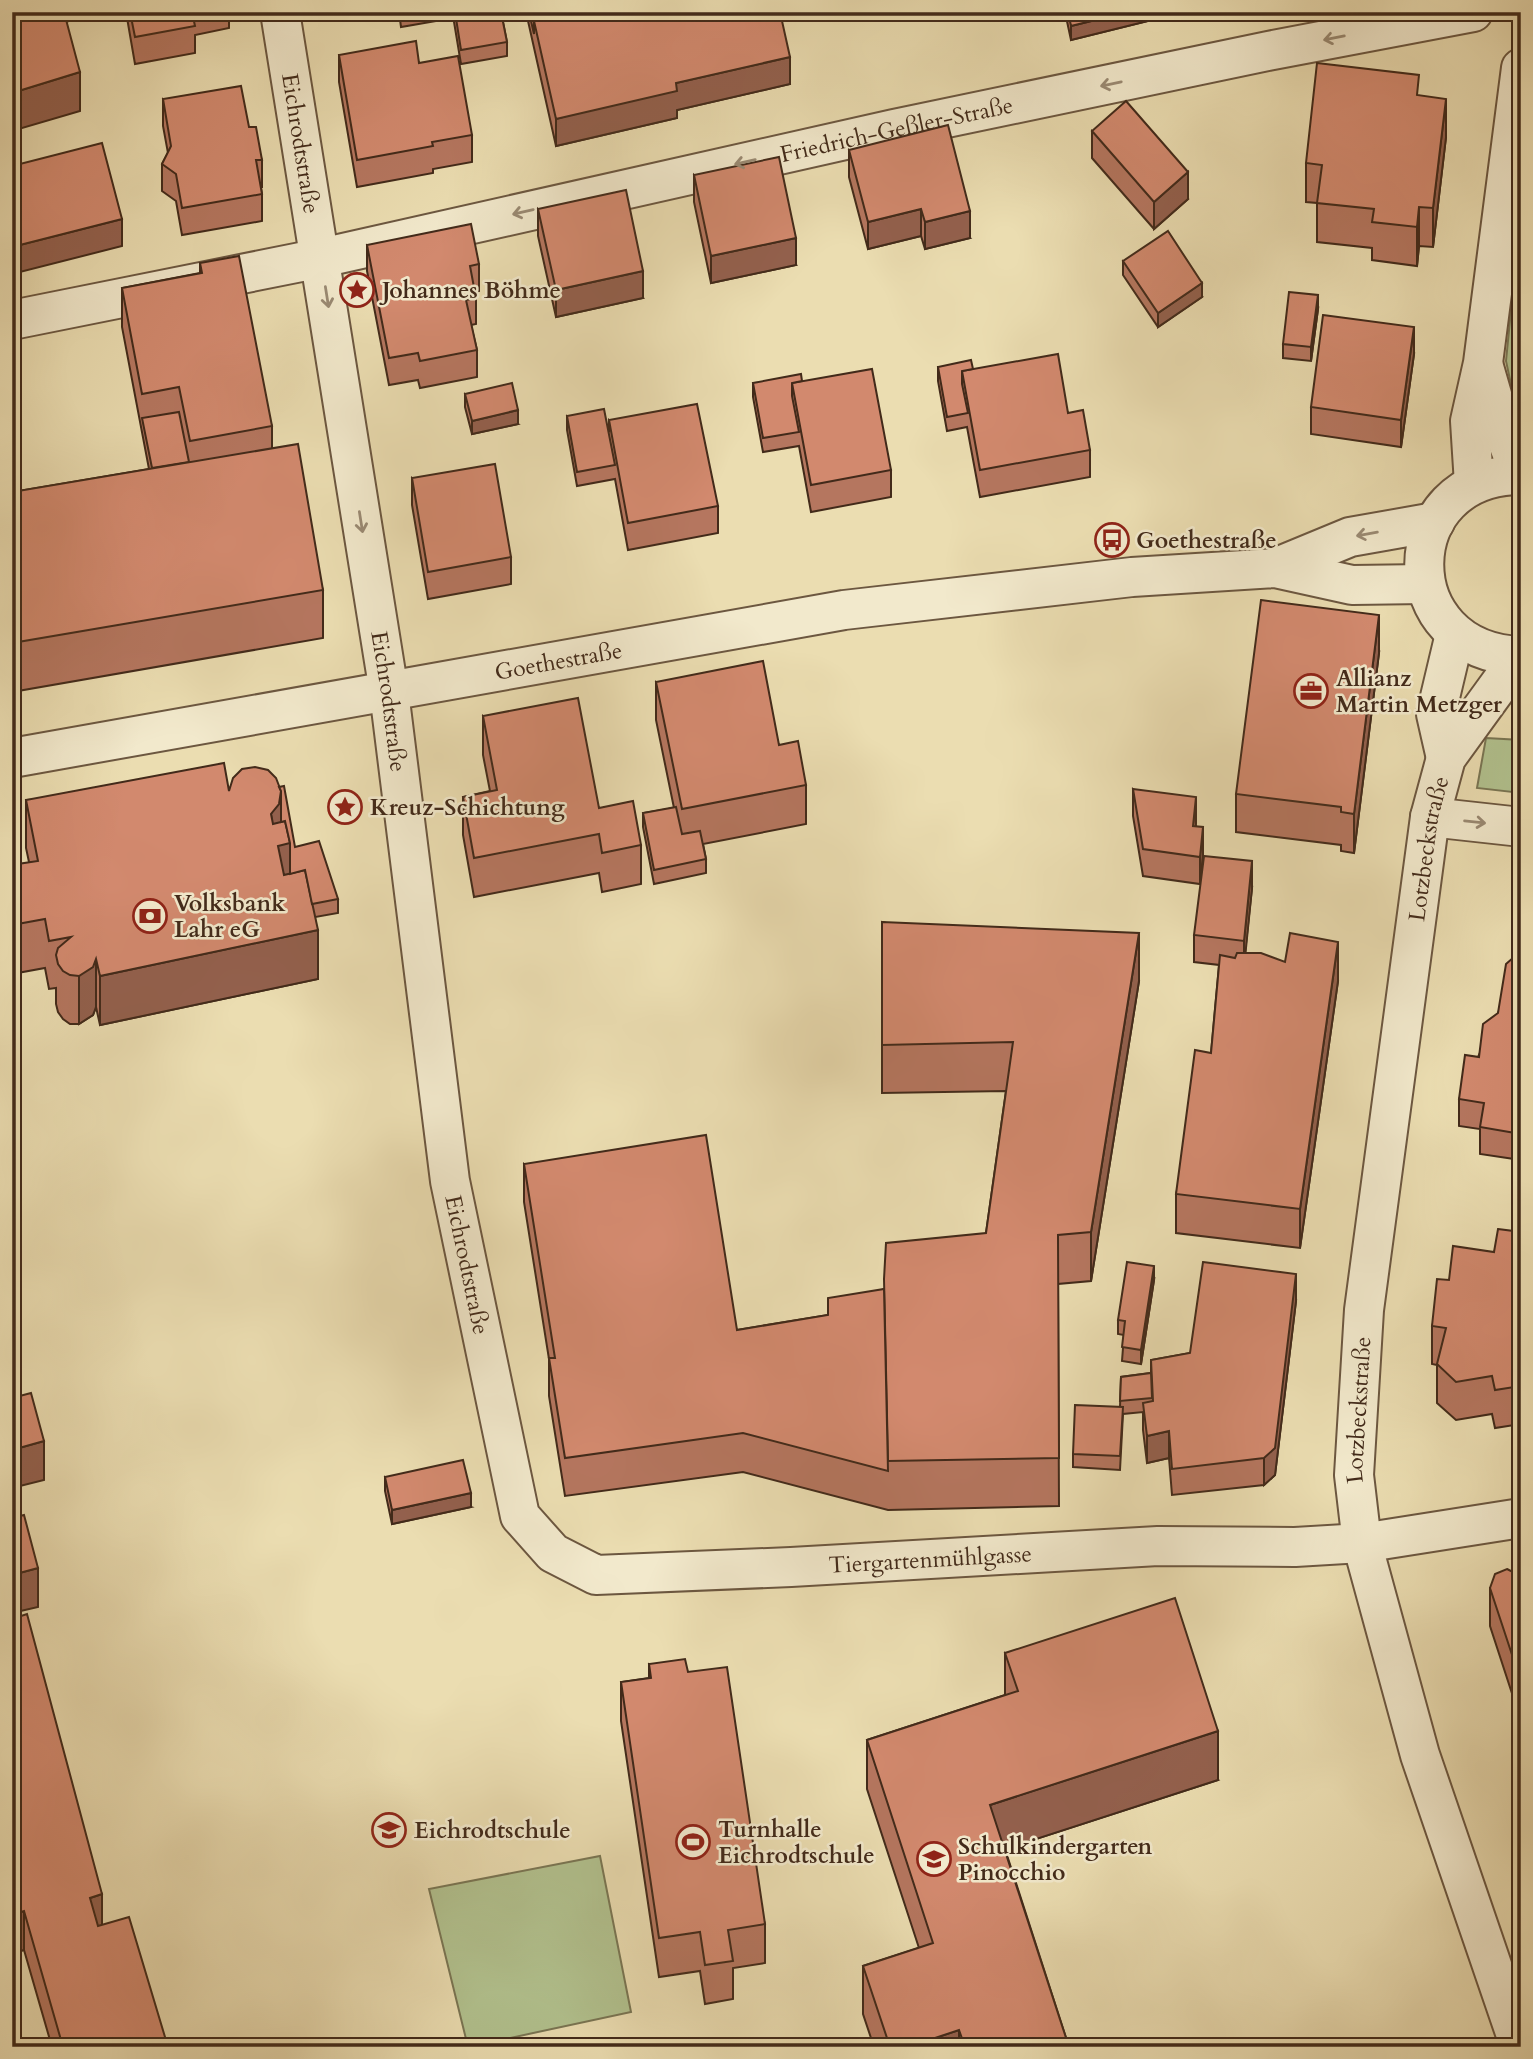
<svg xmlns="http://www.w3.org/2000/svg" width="1533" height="2059" font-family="Cardo,serif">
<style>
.green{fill:#b2c28f;stroke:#7a7654;stroke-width:2}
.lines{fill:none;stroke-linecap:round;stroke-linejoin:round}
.minor-casing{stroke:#6c5740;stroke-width:42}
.minor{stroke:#f2e9cc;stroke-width:38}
.wall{fill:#b5765f;stroke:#422a1a;stroke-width:2}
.shaded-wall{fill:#93604d;stroke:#422a1a;stroke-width:2}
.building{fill:#d2896e;stroke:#422a1a;stroke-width:2}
.oneway{stroke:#9a8a73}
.labels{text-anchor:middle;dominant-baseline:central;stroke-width:5;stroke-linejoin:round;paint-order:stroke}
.street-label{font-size:23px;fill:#422a1a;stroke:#f2e9cc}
.poi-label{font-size:23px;font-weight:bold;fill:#422a1a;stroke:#f2e9cc;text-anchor:start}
</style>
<rect width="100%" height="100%" fill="#ebddb1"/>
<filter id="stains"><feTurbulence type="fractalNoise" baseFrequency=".00286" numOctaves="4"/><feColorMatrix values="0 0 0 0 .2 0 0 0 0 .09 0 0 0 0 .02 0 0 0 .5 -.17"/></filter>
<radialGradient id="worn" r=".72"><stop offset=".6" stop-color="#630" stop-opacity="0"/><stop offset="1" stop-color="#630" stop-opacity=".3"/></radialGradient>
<!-- green -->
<g class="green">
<polygon points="1516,260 1521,261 1521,410 1516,408 1506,361"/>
<polygon points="1486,738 1521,740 1521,793 1477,788"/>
<polygon points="600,1856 631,2012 468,2047 429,1889"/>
</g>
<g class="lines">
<!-- minor casing -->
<g class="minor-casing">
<g id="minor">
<path id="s1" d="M 280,12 L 389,692 L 450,1181 L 520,1516 L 553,1553 L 596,1575 L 791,1567 L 1158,1546 L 1295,1547 L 1362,1543 L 1521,1518"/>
<path id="s2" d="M 12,320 L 321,258 L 894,129 L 1268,51 L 1473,12"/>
<polyline points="1484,367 1499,419 1520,475"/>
<path d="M 1521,475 C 1393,475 1391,652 1521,656"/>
<polyline points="1474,484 1470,421 1483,363 1521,68"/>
<polyline points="1275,568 1350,537 1435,522"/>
<path id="s3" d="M 12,758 L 844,610 L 1132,577 L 1275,568 L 1352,585 L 1425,584"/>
<polyline points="1446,758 1436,714 1455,634"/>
<polyline points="1430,817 1521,827"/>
<path id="s4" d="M 1520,2047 L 1420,1755 L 1362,1543 L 1354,1475 L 1364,1310 L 1430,817 L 1446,758 L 1520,656"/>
</g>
</g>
<!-- minor -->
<use href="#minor" class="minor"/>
</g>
<!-- wall -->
<g class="wall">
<polygon points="126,12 229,12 229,28 195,35 195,53 135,64"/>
<polygon points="399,12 448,12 448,19 401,27"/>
<polygon points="454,12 501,12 507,42 507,56 461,64 454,22"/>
<polygon points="526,12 780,12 790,84 677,110 677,118 556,146"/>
<polygon points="1065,12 1152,12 1152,20 1071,40"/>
<polygon points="339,55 419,63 472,135 472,162 433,169 433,173 357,187 339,82"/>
<polygon points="1419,96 1446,137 1433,247 1419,246 1417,266 1372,260 1372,248 1317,242 1317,203 1306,202 1306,163"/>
<polygon points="163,99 249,127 262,160 262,187 261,187 262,194 262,221 182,235 176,201 162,191 162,164 168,153 163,126"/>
<polygon points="1092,131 1188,199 1154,229 1092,158"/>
<polygon points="849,150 970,238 925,249 921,236 868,249 849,177"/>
<polygon points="694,175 796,265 711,283 694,202"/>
<polygon points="538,209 643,298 556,317 538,236"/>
<polygon points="367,245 479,264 479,291 475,292 476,298 476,324 471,325 477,350 477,377 420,388 418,380 389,385 367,271"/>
<polygon points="1123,261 1202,297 1158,327 1123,275"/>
<polygon points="200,263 272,426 272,448 323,590 323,638 12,692 12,492 149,469 122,327 122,288 200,273"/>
<polygon points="1318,309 1311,361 1283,358 1283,344"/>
<polygon points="1414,354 1401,447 1311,434 1311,407"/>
<polygon points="938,367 973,369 1068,413 1090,450 1090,477 980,497 967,427 947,431 938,381"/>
<polygon points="802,381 891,470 891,497 811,512 799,446 763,452 753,397 753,383"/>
<polygon points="465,394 518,424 472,434 465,407"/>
<polygon points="567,416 609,431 609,420 718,506 718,533 628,550 615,479 577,486 567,430"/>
<polygon points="412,478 511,557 511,584 428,599 412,505"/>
<polygon points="1379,653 1354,853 1341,851 1341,845 1236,832 1236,794"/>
<polygon points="656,682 779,745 806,785 806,824 703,844 706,859 706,873 654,884 643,827 643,813 674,808 656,720"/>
<polygon points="483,716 599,808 641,845 641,884 602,892 599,873 474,897 463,835 463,797 490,791 483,755"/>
<polygon points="1133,789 1196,826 1203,854 1200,884 1143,876 1133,816"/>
<polygon points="229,791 295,847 338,899 338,913 315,917 318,979 100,1025 96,1007 93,1015 79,1024 70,1024 63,1019 58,1012 56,1004 56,988 49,989 45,968 12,974 12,900 29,862 26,848 26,800"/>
<polygon points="1252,888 1245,953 1338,981 1300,1248 1176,1233 1176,1194 1211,1053 1219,965 1194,962 1194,935"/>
<polygon points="882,922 1139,981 1091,1281 1058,1284 1059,1506 888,1510 743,1472 565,1496 549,1396 549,1359 524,1202 524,1164 737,1330 828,1315 884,1289 986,1233 1006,1091 882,1093"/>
<polygon points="1521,951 1521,1160 1480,1154 1480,1129 1459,1126 1459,1099 1498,1013"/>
<polygon points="1521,1232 1521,1424 1495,1428 1492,1414 1456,1420 1437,1403 1437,1365 1432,1364 1432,1326 1449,1280 1494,1252"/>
<polygon points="1154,1280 1141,1364 1122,1361 1124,1335 1118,1334 1118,1320"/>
<polygon points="1296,1301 1275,1475 1264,1485 1172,1495 1169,1458 1147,1463 1143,1430 1143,1412 1123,1414 1120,1470 1073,1467 1073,1454 1120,1407 1121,1377 1151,1373 1151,1360 1190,1353"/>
<polygon points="385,1477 471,1507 392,1524 385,1491"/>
<polygon points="1521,1580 1521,1721 1490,1626 1490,1588"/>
<polygon points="12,1619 102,1925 168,2047 52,2047 24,1950 12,1953"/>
<polygon points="1005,1653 1218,1780 1005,1849 1069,2047 874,2047 863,2014 863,1966 919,1948 867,1789 867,1740 1005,1695"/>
<polygon points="649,1664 688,1672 765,1924 765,1963 733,1968 733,1999 705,2004 700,1971 659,1977 621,1721 621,1682 649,1678"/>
</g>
<!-- shaded-wall -->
<g class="shaded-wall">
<polygon points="57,12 95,12 57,25"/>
<polygon points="1128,12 1152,12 1152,20 1071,40 1071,26"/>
<polygon points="790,57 790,84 677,110 677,118 556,146 556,119 676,83"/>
<polygon points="80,72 80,111 12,131 12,93"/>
<polygon points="1446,99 1446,137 1433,247 1433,208"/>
<polygon points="1188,172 1188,199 1154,229 1154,202"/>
<polygon points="1419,207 1419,246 1417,266 1417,227"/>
<polygon points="921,209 921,236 868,249 868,222"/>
<polygon points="970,211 970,238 925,249 925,222"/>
<polygon points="122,219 122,246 12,274 12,247"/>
<polygon points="796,238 796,265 711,283 711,256"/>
<polygon points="643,271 643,298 556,317 556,290"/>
<polygon points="1202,283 1202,297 1158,327 1158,313"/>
<polygon points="1318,295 1318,309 1311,361 1311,347"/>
<polygon points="1414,327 1414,354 1401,447 1401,420"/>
<polygon points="518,410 518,424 472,434 472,421"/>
<polygon points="1379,615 1379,653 1354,853 1354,814"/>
<polygon points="281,791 290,843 290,892 278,871 271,814"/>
<polygon points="1196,797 1196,824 1193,853 1193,826"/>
<polygon points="1203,827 1203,854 1200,884 1200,857"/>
<polygon points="1252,861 1252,888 1244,968 1244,941"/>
<polygon points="318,930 318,979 100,1025 100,976"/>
<polygon points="1139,933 1139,981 1091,1281 1091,1232"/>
<polygon points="1338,942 1338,981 1300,1248 1300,1209"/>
<polygon points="96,959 96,1007 93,1015 79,1024 79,976"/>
<polygon points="1154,1266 1154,1280 1141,1364 1141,1350"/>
<polygon points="1296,1274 1296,1301 1275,1475 1264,1485 1264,1458"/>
<polygon points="1169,1431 1169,1458 1147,1463 1147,1436"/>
<polygon points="44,1441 44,1480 12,1488 12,1450"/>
<polygon points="471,1493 471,1507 392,1524 392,1510"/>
<polygon points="38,1568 38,1607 12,1613 12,1575"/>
<polygon points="1218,1731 1218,1780 990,1854 990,1805"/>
<polygon points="102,1894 102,1933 90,1937 90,1898"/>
<polygon points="24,1911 24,1950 12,1953 12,1915"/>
<polygon points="959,2030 959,2047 908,2047"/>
</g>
<!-- building -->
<g class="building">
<polygon points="12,12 64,12 80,72 12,93"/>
<polygon points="130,12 192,12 195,26 135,37"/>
<polygon points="455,12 501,12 507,42 461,50"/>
<polygon points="529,12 571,12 534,21 534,34"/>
<polygon points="571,12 780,12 790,57 676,83 677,91 556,119 534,21"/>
<polygon points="1068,12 1128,12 1071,26"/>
<polygon points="416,41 419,63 458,56 472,135 432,142 433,146 357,160 339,55"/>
<polygon points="1317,63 1419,75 1417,95 1446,99 1433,208 1419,207 1417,227 1372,222 1374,209 1317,203 1322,165 1306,163"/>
<polygon points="241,86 249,127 256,127 262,160 256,160 262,194 182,208 176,174 162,164 171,146 163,99"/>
<polygon points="1126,101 1188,172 1154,202 1092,131"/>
<polygon points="948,125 970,211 925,222 921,209 868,222 849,150"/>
<polygon points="102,143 122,219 12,247 12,166"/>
<polygon points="779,157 796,238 711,256 694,175"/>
<polygon points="626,190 643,271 556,290 538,209"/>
<polygon points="471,224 479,264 470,266 476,298 466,300 477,350 420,361 418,353 389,358 367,245"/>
<polygon points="1168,231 1202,283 1158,313 1123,261"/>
<polygon points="239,256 272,426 190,441 179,387 142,394 122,288 202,273 200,263"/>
<polygon points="1289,292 1318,295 1311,347 1283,344"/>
<polygon points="1323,315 1414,327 1401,420 1311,407"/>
<polygon points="1058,354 1068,413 1083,410 1090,450 980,470 962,371"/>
<polygon points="971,360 973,369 962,371 962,384 968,413 947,417 938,367"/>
<polygon points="872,369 891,470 811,485 792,383"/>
<polygon points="801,374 802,381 792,383 792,396 799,432 763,438 753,383"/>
<polygon points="512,383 518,410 472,421 465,394"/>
<polygon points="697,404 718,506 628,523 609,420"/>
<polygon points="604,409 615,465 577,472 567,416"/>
<polygon points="179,412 189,462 152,468 142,418"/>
<polygon points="298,444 323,590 12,643 12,492"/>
<polygon points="495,464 511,557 428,572 412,478"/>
<polygon points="1261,600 1379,615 1354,814 1341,812 1341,807 1236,794"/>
<polygon points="763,661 779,745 798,741 806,785 682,809 656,682"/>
<polygon points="578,698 599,808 633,801 641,845 602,853 599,834 474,858 463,797 497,790 483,716"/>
<polygon points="224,763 229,791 233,778 242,769 255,767 268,770 276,778 281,791 279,804 271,814 273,824 285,821 290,843 278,846 284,875 305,870 318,930 100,976 96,959 93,967 79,976 70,975 63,971 58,964 56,955 58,948 71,937 49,941 45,919 12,925 12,900 18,864 38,861 26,800"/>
<polygon points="284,786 295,847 319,841 338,899 312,904 305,870 290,874 290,843 285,821 281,822 281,791 279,787"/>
<polygon points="1133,789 1196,797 1193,826 1203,827 1200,857 1143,849"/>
<polygon points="676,807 682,834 700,831 706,859 654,870 643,813"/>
<polygon points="1204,856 1252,861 1244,941 1194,935"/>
<polygon points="882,922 1139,933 1091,1232 1058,1235 1059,1458 888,1461 884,1279 886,1243 986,1233 1013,1042 882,1045"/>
<polygon points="1290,933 1338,942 1300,1209 1176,1194 1195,1050 1211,1053 1220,955 1235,958 1237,953 1261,953 1285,962"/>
<polygon points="1521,951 1521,1134 1480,1127 1484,1103 1459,1099 1465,1055 1479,1057 1483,1024 1498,1013 1506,964"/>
<polygon points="706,1135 737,1330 828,1315 828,1298 884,1289 888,1471 743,1433 565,1458 549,1358 555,1358 524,1164"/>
<polygon points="1498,1229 1521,1232 1521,1386 1495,1390 1492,1376 1456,1382 1437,1364 1446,1328 1432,1326 1437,1279 1449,1280 1453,1246 1494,1252"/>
<polygon points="1127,1262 1154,1266 1141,1350 1122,1347 1125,1321 1118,1320"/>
<polygon points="1203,1262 1296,1274 1275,1448 1264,1458 1172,1469 1169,1431 1147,1436 1143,1403 1153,1401 1151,1360 1190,1353"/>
<polygon points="1151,1373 1152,1398 1120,1401 1121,1377"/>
<polygon points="31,1393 44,1441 12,1450 12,1398"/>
<polygon points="1075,1405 1123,1407 1120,1456 1073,1454"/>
<polygon points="463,1460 471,1493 392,1510 385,1477"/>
<polygon points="24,1515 38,1568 12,1575 12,1518"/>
<polygon points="1507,1569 1515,1573 1521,1580 1521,1682 1490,1588 1495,1574"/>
<polygon points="1175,1598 1218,1731 990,1805 1069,2047 965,2047 959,2030 908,2047 890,2047 863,1966 933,1943 867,1740 1018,1691 1005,1653"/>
<polygon points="27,1614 102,1894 90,1898 98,1926 129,1917 168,2047 63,2047 24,1911 12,1915 12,1619"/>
<polygon points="685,1659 688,1672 727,1667 765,1924 728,1930 733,1961 705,1965 700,1932 659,1938 621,1682 651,1678 649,1664"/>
</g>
<!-- one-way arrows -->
<defs><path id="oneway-shaft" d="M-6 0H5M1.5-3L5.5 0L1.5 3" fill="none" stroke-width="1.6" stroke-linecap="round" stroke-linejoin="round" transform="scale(1.75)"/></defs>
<g class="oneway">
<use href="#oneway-shaft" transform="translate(1334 38) rotate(169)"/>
<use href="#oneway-shaft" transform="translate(1111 84) rotate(168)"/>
<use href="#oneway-shaft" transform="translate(745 162) rotate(167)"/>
<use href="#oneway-shaft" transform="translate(523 212) rotate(167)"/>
<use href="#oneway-shaft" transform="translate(327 297) rotate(81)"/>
<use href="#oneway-shaft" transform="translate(361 522) rotate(81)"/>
<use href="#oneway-shaft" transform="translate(1367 534) rotate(170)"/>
<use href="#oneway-shaft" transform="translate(1475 822) rotate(6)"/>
</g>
<!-- icons -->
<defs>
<g id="sight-ring" transform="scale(1.75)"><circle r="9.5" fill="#f2e9cc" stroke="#8f2418" stroke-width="1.5"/><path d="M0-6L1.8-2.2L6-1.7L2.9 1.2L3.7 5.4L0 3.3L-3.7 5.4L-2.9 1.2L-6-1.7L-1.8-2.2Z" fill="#8f2418"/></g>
<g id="bus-ring" transform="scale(1.75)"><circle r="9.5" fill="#f2e9cc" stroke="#8f2418" stroke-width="1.5"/><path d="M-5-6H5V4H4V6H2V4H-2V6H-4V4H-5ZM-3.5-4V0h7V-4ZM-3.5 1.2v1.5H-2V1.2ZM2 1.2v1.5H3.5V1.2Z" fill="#8f2418"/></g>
<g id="office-ring" transform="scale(1.75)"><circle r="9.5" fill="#f2e9cc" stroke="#8f2418" stroke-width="1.5"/><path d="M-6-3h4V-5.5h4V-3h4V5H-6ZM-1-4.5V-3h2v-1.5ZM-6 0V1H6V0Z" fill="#8f2418"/></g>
<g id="bank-ring" transform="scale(1.75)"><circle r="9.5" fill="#f2e9cc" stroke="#8f2418" stroke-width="1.5"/><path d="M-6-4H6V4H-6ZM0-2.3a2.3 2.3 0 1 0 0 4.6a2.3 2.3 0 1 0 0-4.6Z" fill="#8f2418"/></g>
<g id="school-ring" transform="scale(1.75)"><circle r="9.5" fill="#f2e9cc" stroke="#8f2418" stroke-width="1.5"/><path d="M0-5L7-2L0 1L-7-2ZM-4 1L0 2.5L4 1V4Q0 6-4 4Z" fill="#8f2418"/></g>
<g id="stadium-ring" transform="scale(1.75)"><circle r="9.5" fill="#f2e9cc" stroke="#8f2418" stroke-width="1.5"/><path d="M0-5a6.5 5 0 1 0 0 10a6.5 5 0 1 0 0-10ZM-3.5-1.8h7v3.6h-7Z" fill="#8f2418"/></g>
</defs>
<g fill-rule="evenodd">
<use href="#sight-ring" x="357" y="290"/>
<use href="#bus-ring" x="1112" y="540"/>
<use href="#office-ring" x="1311" y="691"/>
<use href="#sight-ring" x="345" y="807"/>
<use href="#bank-ring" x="150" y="916"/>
<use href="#school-ring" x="389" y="1830"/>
<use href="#stadium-ring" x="693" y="1842"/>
<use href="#school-ring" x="934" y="1859"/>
</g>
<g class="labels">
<!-- street labels -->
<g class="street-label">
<text stroke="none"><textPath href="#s2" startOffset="905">Friedrich-Geßler-Straße</textPath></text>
<text stroke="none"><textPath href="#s1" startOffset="133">Eichrodtstraße</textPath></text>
<text stroke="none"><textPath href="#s3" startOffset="555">Goethestraße</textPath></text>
<text stroke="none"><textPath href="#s1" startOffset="698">Eichrodtstraße</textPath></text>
<text stroke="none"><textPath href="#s4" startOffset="1228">Lotzbeckstraße</textPath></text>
<text stroke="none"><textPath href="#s1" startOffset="1267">Eichrodtstraße</textPath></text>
<text stroke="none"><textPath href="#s4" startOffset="662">Lotzbeckstraße</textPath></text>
<text stroke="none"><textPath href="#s1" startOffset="1956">Tiergartenmühlgasse</textPath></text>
</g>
<!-- poi labels -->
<g class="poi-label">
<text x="382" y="290">Johannes Böhme</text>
<text x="1136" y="540">Goethestraße</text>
<text x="1336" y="678">Allianz<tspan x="1336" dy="26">Martin Metzger</tspan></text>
<text x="370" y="807">Kreuz-Schichtung</text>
<text x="174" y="903">Volksbank<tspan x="174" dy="26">Lahr eG</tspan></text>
<text x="718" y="1829">Turnhalle<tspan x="718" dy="26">Eichrodtschule</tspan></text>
<text x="414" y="1830">Eichrodtschule</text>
<text x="958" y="1846">Schulkindergarten<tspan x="958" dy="26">Pinocchio</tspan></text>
</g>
</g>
<!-- margin -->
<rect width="1533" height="2059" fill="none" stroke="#ebddb1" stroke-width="42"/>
<rect x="14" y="14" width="1505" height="2031" fill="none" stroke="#422a1a" stroke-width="3.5"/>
<rect x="21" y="21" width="1491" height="2017" fill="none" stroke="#422a1a" stroke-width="2"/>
<rect width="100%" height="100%" filter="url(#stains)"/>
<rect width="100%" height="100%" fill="url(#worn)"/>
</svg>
